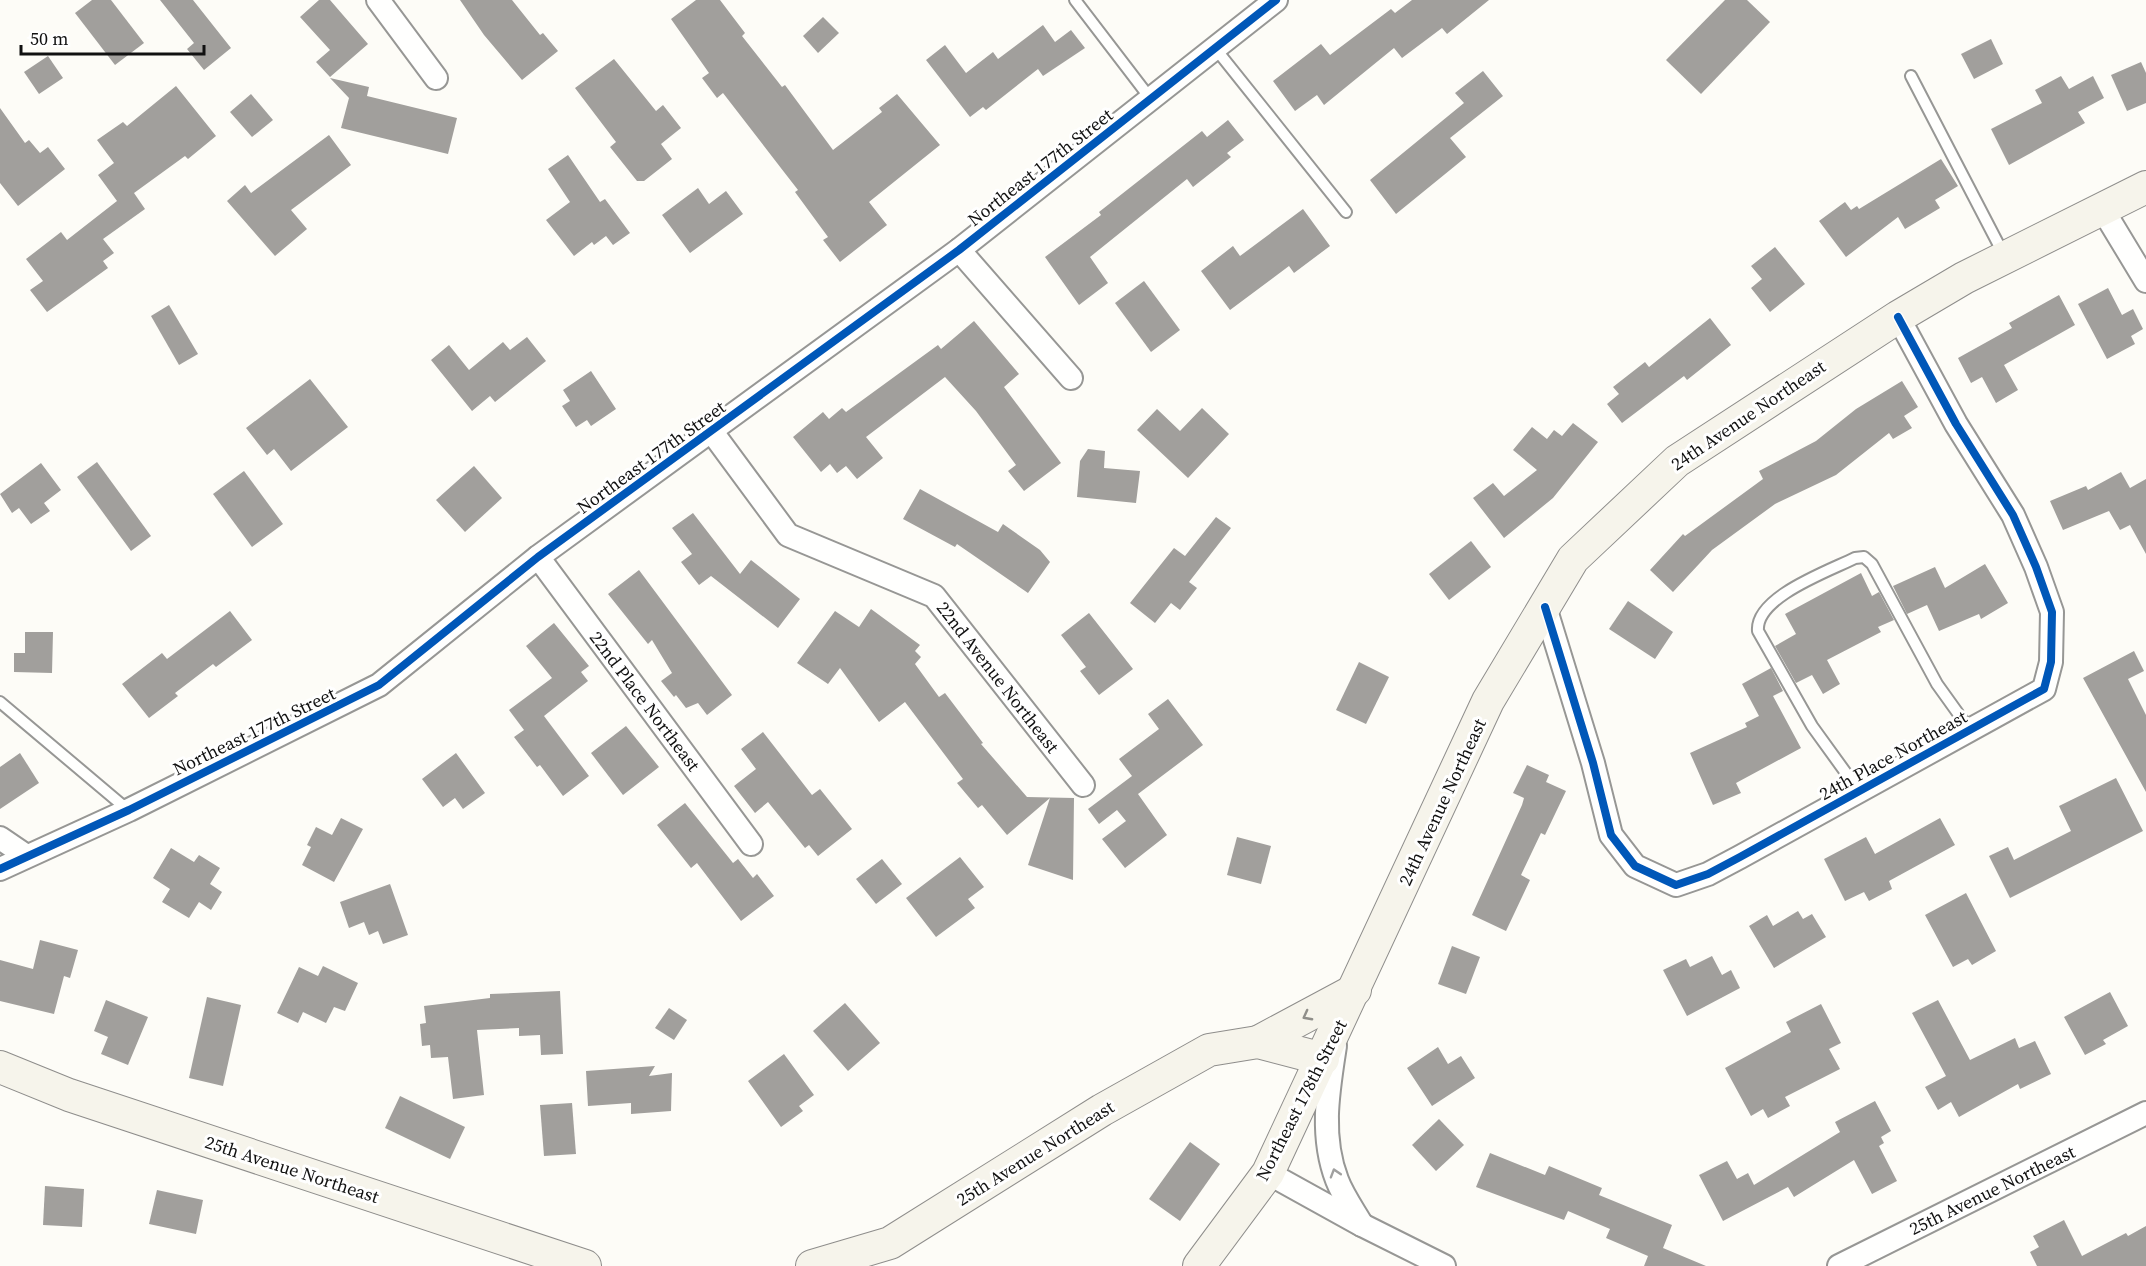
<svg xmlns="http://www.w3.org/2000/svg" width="2146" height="1266" font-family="'Source Serif 4',serif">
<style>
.building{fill:#a19f9c}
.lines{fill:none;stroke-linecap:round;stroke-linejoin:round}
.lane-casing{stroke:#979795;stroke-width:14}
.street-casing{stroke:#979795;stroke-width:26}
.secondary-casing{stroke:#8e8d8b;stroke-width:34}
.lane{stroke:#fffffe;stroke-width:10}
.street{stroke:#fffffe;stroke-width:22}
.secondary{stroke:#f6f4eb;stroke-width:32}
.cycleway-casing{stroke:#fff;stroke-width:11}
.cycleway{stroke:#0057b8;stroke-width:8}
.oneway{stroke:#8f8e89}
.oneway2{stroke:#a0a09f}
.labels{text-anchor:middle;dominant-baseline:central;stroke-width:6;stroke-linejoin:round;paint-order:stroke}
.street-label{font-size:18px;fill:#111;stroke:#fff}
</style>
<rect width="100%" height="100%" fill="#fdfcf7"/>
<!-- building -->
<g class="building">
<polygon points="92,0 111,0 144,43 115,65 75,13"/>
<polygon points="160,0 193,0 231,48 204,70 187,49 194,43"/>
<polygon points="319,0 330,0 368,44 330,77 316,62 330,50 300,17"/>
<polygon points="460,0 512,0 540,35 543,33 558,51 522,80 484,35"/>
<polygon points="696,0 720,0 745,33 742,36 782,87 785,85 833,150 882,112 879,108 897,94 940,145 869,202 887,225 840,262 823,240 828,237 795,192 798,190 784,172 723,93 717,98 702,78 709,73 671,19"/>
<polygon points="1412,0 1489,0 1447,34 1442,28 1402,58 1394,48 1324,105 1317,95 1295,111 1273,81 1321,44 1330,55 1391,9 1395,13"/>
<polygon points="1725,0 1747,0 1770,22 1701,94 1666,60"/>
<polygon points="823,17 839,33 818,53 803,36"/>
<polygon points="1043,25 1055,42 1071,30 1085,48 1043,76 1038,69 986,110 983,107 970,117 926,60 945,45 966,73 993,52 998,59"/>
<polygon points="1991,39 2003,64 1974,79 1961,54"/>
<polygon points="48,56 63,78 39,94 24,72"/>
<polygon points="614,59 656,111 663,105 681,128 661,144 672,159 644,181 637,181 610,147 616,142 575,88"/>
<polygon points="2141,62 2146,73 2146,103 2127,111 2111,75"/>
<polygon points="1483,71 1503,96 1450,138 1466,157 1396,214 1370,180 1464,103 1455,93"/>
<polygon points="2061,76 2069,89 2093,76 2104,98 2078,112 2085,123 2009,165 1991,129 2042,103 2035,90"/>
<polygon points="330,78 369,87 367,96 457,118 448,154 341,128 349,98"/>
<polygon points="176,86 216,136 188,159 185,156 134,193 145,209 103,239 114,253 103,261 108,268 47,312 30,290 43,281 26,259 61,232 67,240 117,201 98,175 114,163 97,140 123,122 127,126"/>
<polygon points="251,94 273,120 252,137 230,112"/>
<polygon points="0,108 25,143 29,140 40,153 48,147 65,169 18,206 0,183"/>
<polygon points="1228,120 1244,140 1227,153 1231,157 1193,187 1187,179 1090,257 1108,283 1079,305 1045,257 1101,215 1099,212 1202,131 1207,137"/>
<polygon points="329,135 351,165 291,210 307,229 275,256 227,201 245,185 251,193"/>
<polygon points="568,155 600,202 605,199 630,233 613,245 606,236 594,245 592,242 574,256 546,220 570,202 548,169"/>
<polygon points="1941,159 1958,186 1935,200 1940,208 1905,229 1898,217 1846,257 1819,221 1845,202 1851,210 1857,206 1859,209"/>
<polygon points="698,188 709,204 726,191 743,214 690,253 662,215"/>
<polygon points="1303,209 1330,246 1294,273 1289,266 1230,310 1201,271 1233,246 1240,256"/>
<polygon points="1775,247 1805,284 1770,312 1751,288 1762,279 1751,266"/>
<polygon points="1144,281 1180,330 1151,352 1115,303"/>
<polygon points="2108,288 2122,315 2133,309 2143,329 2131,336 2135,344 2107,359 2078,304"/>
<polygon points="2059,295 2075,325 2004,365 2018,390 1996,403 1982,377 1971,383 1958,358 2012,328 2009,323"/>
<polygon points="169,305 198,354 179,365 151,316"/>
<polygon points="1710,318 1731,345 1687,380 1684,376 1622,423 1607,404 1619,394 1613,387 1645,362 1649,367"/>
<polygon points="974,321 1019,374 1004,387 1061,463 1024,491 1008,471 1016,465 976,411 945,377 866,437 883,458 857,479 846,466 837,473 830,464 821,472 793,437 823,412 829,419 842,408 846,412 938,345 941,349"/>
<polygon points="527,337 546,361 495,402 490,396 472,411 431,360 449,345 469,370 503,342 510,350"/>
<polygon points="591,371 616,409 591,426 587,420 576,427 562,406 570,401 563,390"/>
<polygon points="310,379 348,427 291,471 274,449 267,455 246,428"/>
<polygon points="1902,381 1918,407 1904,416 1912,428 1893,439 1889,433 1836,475 1775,504 1712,550 1673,592 1650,570 1683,534 1685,536 1763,479 1759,471 1816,441 1856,409"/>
<polygon points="1202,408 1229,434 1188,478 1137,430 1157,409 1180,431"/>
<polygon points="1573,423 1598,442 1553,498 1504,538 1473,498 1493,483 1504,496 1537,470 1513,450 1532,427 1547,439 1554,430 1562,436"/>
<polygon points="1088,449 1105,451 1104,468 1140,471 1136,503 1077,497 1080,461"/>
<polygon points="97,462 151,536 131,551 77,477"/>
<polygon points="41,463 61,490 44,503 50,511 31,524 19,508 12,513 0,494"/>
<polygon points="474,466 502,498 465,532 436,500"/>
<polygon points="244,471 283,524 252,547 213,494"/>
<polygon points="2121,472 2130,488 2146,479 2146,554 2130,525 2120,530 2109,511 2063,530 2050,501 2086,486 2088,490"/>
<polygon points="920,489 998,532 1003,524 1040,550 1050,562 1028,593 957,544 955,547 903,519"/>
<polygon points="693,513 740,574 751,560 800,599 778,628 711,576 699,585 681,562 692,554 672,528"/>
<polygon points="1216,517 1231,528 1189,582 1197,588 1180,610 1171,603 1155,623 1130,603 1174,548 1185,556"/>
<polygon points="1471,541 1491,567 1449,600 1429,574"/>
<polygon points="1985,564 2008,603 1981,619 1979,614 1939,631 1927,605 1907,614 1893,586 1935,567 1945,588"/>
<polygon points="639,570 732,695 707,715 698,703 686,708 676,695 674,697 661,681 672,673 652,640 648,644 608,594"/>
<polygon points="1861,573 1872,596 1879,592 1894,620 1878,627 1881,632 1827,660 1840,684 1823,694 1812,675 1796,683 1775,646 1796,634 1785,614"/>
<polygon points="1628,601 1673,632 1655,659 1609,629"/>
<polygon points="871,609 920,645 915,651 921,657 915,664 939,697 945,693 983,743 981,744 1027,797 1074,798 1073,880 1028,865 1050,798 1007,835 982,805 978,808 957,783 963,779 905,702 879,722 840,668 828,684 797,663 835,611 859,627"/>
<polygon points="230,611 252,640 216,667 213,664 175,693 178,696 149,718 122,684 162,653 167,659"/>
<polygon points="1089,613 1133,669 1099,695 1080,671 1086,667 1061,635"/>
<polygon points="554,623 589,666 581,672 588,681 544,716 589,776 563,796 540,765 537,767 514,737 524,730 509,710 552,678 526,646"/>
<polygon points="25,632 53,632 52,673 14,672 14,653 25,653"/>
<polygon points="2134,651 2144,671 2128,679 2146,715 2146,792 2083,678"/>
<polygon points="1359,662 1389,677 1366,724 1336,710"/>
<polygon points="1771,668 1783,691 1773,696 1801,748 1736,783 1741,793 1713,805 1690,753 1747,727 1745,723 1759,716 1742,684"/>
<polygon points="1168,699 1203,745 1138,794 1167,835 1125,868 1102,839 1126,821 1117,810 1099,824 1088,809 1132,776 1119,759 1159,729 1148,714"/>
<polygon points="626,726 659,767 623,795 591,753"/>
<polygon points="763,732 812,795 820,789 852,829 818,856 809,845 805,848 768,802 755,813 734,786 756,769 741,749"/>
<polygon points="20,753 39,783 0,809 0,767"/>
<polygon points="456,753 485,793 463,809 455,798 443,807 422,779"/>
<polygon points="1527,765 1549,775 1546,782 1566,791 1545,835 1541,833 1521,875 1530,880 1506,931 1472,915 1522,805 1524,798 1513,793"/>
<polygon points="2116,778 2143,831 2010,898 1989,856 2008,847 2014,860 2071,831 2059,806"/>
<polygon points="685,803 733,863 738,859 753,878 757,874 774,896 741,921 697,863 691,868 657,825"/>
<polygon points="341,818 363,829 334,882 302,865 311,847 307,845 316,827 332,835"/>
<polygon points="1940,818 1955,845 1889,881 1892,889 1869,901 1864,892 1845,901 1824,859 1866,837 1875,854"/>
<polygon points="1237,837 1271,846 1261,884 1227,875"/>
<polygon points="171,848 194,862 199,855 220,868 210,884 222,892 211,910 199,902 189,918 162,902 170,889 153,878"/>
<polygon points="960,857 984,887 968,899 975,908 936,937 906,898"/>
<polygon points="882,859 902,884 876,904 856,879"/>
<polygon points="390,884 408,935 383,944 378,931 369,935 364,922 349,928 340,902"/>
<polygon points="1966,893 1996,951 1972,965 1968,959 1953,967 1925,915"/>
<polygon points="1798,911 1803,919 1812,914 1826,937 1774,968 1749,926 1767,915 1773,926"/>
<polygon points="40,940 78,950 70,978 64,976 54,1014 0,1001 0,960 33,969"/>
<polygon points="1452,946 1480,957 1466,994 1438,984"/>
<polygon points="1712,956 1722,975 1731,970 1740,988 1687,1016 1663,970 1686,959 1690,967"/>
<polygon points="323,966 358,983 345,1011 334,1007 326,1023 303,1012 298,1023 277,1013 299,967 318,976"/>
<polygon points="560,991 563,1054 541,1055 540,1035 519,1036 519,1028 477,1030 484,1095 453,1099 448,1057 431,1058 430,1045 422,1046 420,1024 426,1023 424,1006 490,998 490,994"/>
<polygon points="2110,992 2128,1026 2103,1040 2106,1044 2085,1055 2064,1017"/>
<polygon points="207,997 241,1005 223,1086 189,1078"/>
<polygon points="106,1000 148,1017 128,1065 101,1054 108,1037 94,1031"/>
<polygon points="1938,1000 1970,1060 2015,1038 2019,1048 2035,1041 2051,1074 2020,1089 2018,1084 1959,1117 1951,1102 1938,1110 1925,1087 1946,1076 1912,1013"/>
<polygon points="845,1003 880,1043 848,1071 813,1031"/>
<polygon points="1821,1004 1841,1043 1829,1049 1840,1069 1785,1097 1790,1106 1768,1118 1763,1109 1751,1116 1725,1068 1791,1032 1786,1022"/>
<polygon points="669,1008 687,1020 674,1040 655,1028"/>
<polygon points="1438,1047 1448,1064 1461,1056 1475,1078 1432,1106 1407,1068"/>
<polygon points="784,1054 814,1095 799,1106 803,1111 781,1127 748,1081"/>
<polygon points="655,1066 649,1076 672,1073 671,1111 631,1114 631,1103 588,1106 586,1071"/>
<polygon points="400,1096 465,1127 450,1159 385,1128"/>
<polygon points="1875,1101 1891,1131 1881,1137 1884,1143 1879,1146 1897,1181 1872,1194 1854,1160 1794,1197 1788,1187 1723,1221 1699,1175 1727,1161 1737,1179 1748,1173 1754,1185 1840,1132 1835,1122"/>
<polygon points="572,1103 576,1154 544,1156 540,1105"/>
<polygon points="1439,1119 1464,1145 1436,1171 1412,1145"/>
<polygon points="1190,1142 1220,1164 1180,1221 1149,1199"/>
<polygon points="1490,1153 1545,1175 1549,1166 1602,1188 1599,1195 1672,1225 1663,1248 1706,1266 1644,1266 1648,1256 1606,1238 1610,1229 1568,1211 1564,1220 1476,1187"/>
<polygon points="45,1186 84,1189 82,1227 43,1225"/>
<polygon points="157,1190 203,1200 196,1234 149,1224"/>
<polygon points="2064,1220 2082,1256 2126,1233 2128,1236 2146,1226 2146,1266 2037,1266 2030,1252 2039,1247 2033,1236"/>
</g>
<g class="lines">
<!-- lane casing -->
<g class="lane-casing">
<g id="lane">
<polyline points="1075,0 1150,98"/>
<polyline points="1215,48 1346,212"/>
<polyline points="1911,76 2004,255"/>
<polyline points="0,702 128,810"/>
<path d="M 1859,791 L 1812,726 L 1758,631 C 1755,597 1829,571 1855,558 L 1864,557 L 1872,564 L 1937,684 L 1970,730"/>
</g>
</g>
<!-- street casing -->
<g class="street-casing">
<g id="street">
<polyline points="378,0 436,78"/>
<polyline points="2103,210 2146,281"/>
<polyline points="959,250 1071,378"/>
<polyline points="712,432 788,535 934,596 1083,785"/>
<polyline points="538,557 751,844"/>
<polyline points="1545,607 1593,763 1611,835 1635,866 1676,885 1708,874 1740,857 2044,689 2051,662 2052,612 2036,567 2013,515 1956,424 1898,317"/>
<polyline points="0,838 25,855"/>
<polyline points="0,869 129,810 379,685 538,557 959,250 1276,0"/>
<path d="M 1335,1046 C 1328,1091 1320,1136 1337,1180 C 1343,1196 1354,1211 1362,1225"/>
<polyline points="1268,1173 1362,1225 1444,1266"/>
<polyline points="1839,1266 2146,1113"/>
</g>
</g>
<!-- secondary casing -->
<g class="secondary-casing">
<g id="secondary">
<polyline points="1258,1042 1355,990"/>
<polyline points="0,1067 69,1095 585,1266"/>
<polyline points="812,1266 890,1243 1102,1110 1209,1050 1258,1042 1323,1059"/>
<polyline points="1199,1266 1268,1173 1488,701 1573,559 1677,461 1898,317 1964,278 2146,187"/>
</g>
</g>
<!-- lane -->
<use href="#lane" class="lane"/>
<!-- street -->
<use href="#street" class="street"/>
<!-- secondary -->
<use href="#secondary" class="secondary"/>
<!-- cycleway casing -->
<g class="cycleway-casing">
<g id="cycleway">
<polyline points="1545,607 1593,763 1611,835 1635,866 1676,885 1708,874 1740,857 2044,689 2051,662 2052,612 2036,567 2013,515 1956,424 1898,317"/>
<polyline points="0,869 129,810 379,685 538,557 959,250 1276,0"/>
</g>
</g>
<!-- cycleway -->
<use href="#cycleway" class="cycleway"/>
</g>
<!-- one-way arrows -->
<defs><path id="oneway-chevron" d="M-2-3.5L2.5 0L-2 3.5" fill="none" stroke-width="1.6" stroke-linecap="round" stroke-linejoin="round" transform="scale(1.5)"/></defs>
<use class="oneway" href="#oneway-chevron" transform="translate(1307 1016) rotate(152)"/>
<use class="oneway2" href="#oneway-chevron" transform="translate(1335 1173) rotate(-107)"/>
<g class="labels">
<!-- street labels -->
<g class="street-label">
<text transform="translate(1040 167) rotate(-38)">Northeast 177th Street</text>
<text transform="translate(1748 415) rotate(-34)">24th Avenue Northeast</text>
<text transform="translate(651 457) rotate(-36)">Northeast 177th Street</text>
<text transform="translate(998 677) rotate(52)">22nd Avenue Northeast</text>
<text transform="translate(645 701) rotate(53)">22nd Place Northeast</text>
<text transform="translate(254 731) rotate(-26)">Northeast 177th Street</text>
<text transform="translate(1893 755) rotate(-29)">24th Place Northeast</text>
<text transform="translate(1442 802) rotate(-65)">24th Avenue Northeast</text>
<text transform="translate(1301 1100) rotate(-63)">Northeast 178th Street</text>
<text transform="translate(1035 1153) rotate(-32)">25th Avenue Northeast</text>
<text transform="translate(292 1169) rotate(18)">25th Avenue Northeast</text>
<text transform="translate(1992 1190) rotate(-26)">25th Avenue Northeast</text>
</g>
</g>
<!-- scale -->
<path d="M21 45v9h183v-9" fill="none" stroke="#111111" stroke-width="3"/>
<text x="30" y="45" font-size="18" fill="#111111" stroke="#ffffff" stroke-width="4.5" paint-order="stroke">50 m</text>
</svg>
